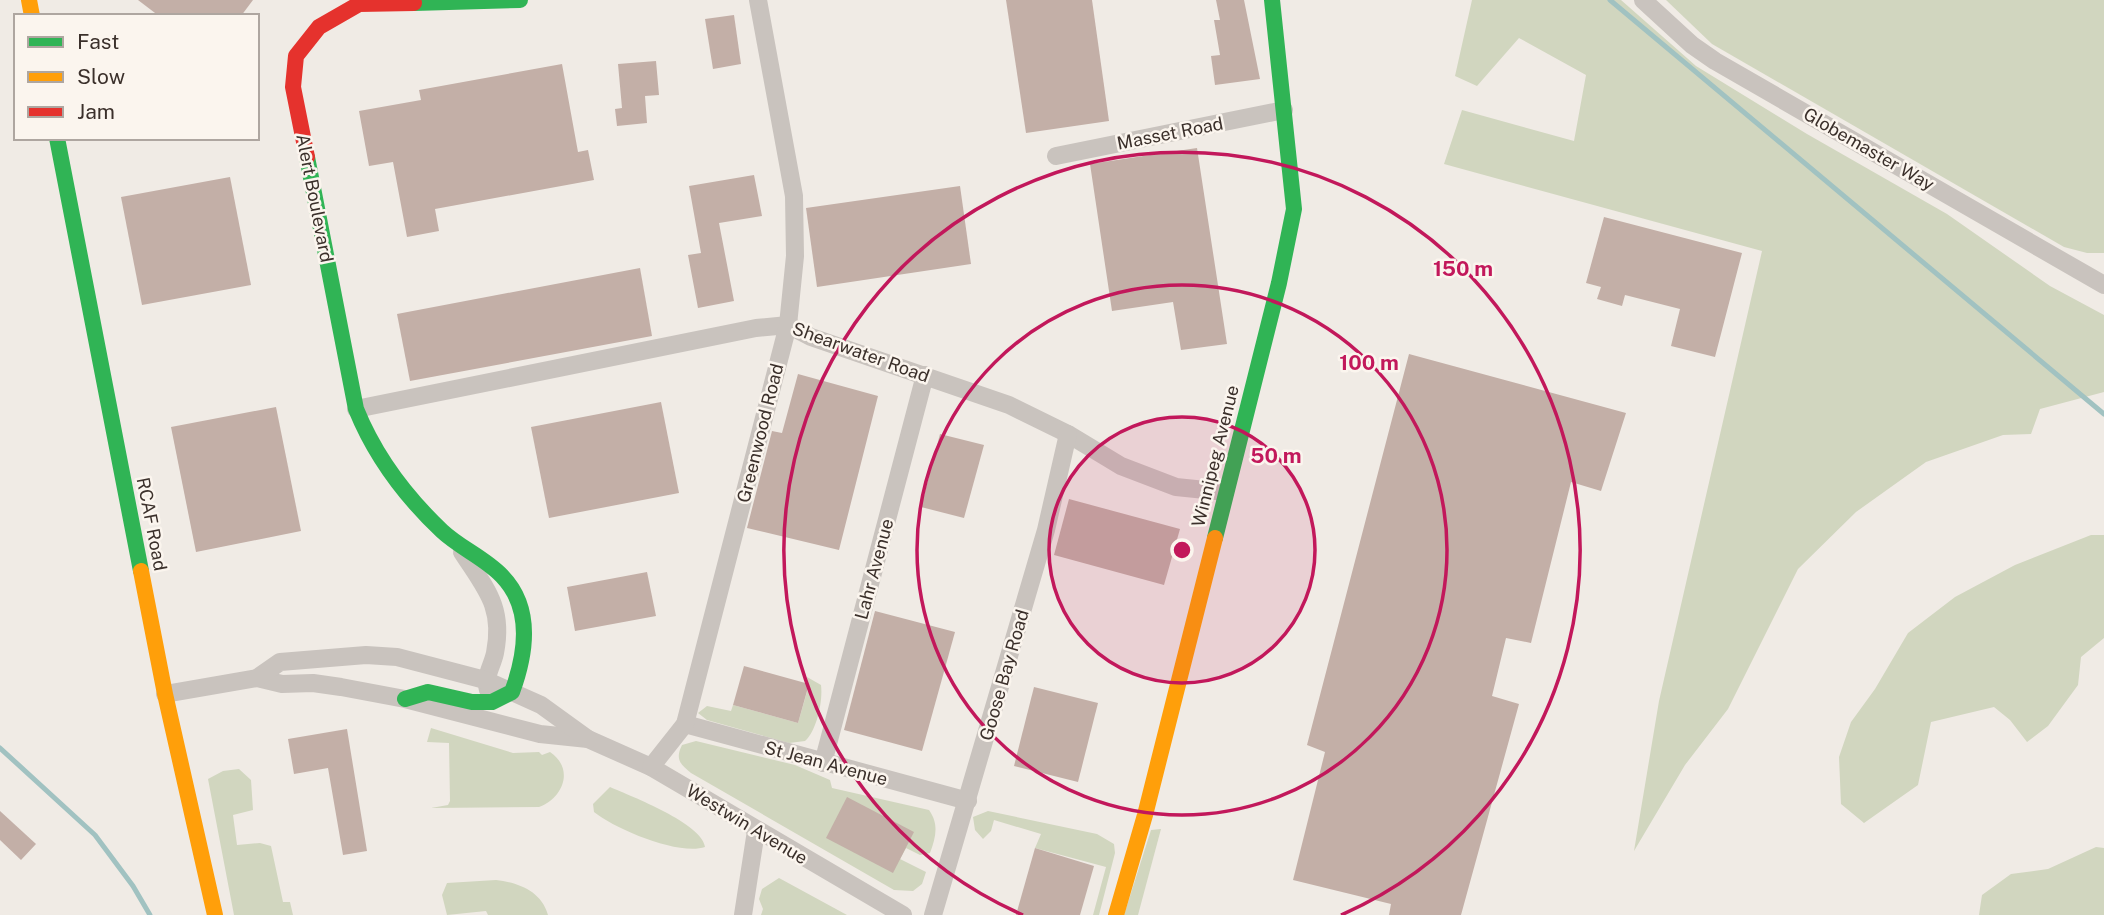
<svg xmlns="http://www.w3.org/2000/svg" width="2104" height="915" font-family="'Public Sans',sans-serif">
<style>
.green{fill:#d1d6bf}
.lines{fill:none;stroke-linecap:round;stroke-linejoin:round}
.stream{stroke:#a1c2c1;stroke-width:5}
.building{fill:#c3afa7}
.street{stroke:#c9c3be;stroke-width:18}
.fast{stroke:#30b455;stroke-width:16}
.slow{stroke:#ff9f0a;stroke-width:16}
.jam{stroke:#e5322d;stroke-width:16}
.ring{fill:none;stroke:#c2185b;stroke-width:3.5}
.labels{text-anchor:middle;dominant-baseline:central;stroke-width:5;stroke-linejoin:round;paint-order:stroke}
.street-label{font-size:18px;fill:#3b302b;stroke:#fbf5ee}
.centre{fill:#c2185b;stroke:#fbf5ee;stroke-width:3.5}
.ring-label{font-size:21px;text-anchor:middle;font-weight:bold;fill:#c2185b;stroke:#fbf5ee;stroke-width:5;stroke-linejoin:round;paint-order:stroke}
</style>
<rect width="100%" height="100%" fill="#f0ebe5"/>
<!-- green -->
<g class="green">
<polygon points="1472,0 1621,0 1696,66 1807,134 1947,214 2050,286 2104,315 2104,392 2040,409 2031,434 2003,435 1926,462 1856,512 1798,569 1728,709 1685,765 1634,851 1659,701 1762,251 1444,164 1462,110 1574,141 1586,75 1519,38 1477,86 1455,76"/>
<polygon points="1666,0 2104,0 2104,253 2087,253 2064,247 1712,44"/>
<polygon points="2091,535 2104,535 2104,638 2081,657 2078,685 2048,726 2027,742 2010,720 1994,707 1931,722 1918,785 1864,823 1841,804 1839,757 1851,722 1875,689 1908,633 1955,597 2015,565"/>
<path d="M 807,677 L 821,685 C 823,701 817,730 805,741 L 789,743 L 707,720 L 698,713 L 707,706 L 731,711 L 733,705 L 798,723 L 809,685 L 805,683 Z"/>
<path d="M 431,728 L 513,753 L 539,752 L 542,755 L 550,752 C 575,769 563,798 539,807 L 431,808 L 448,805 L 450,801 L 449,743 L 427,742 Z"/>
<path d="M 696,741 L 795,765 L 830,780 L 832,788 L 929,810 C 939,824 936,837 930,853 L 920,855 L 906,848 L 900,859 L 926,872 L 922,884 L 913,891 L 894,890 L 691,773 C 680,764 675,759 682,745 Z"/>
<polygon points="239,769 251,780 253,810 233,815 237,845 260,843 271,846 283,902 290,902 293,915 234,915 208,779 223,771"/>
<path d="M 610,787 C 631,796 703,824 705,847 C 679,856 615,829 594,812 L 593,804 Z"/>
<polygon points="988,811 1097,834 1114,844 1115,853 1099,915 1093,915 1106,867 1035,848 1041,834 994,820 991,831 983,839 975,830 973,817"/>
<polygon points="1161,829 1138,915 1124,915 1151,830"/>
<polygon points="2096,847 2104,848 2104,915 1979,915 1982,895 2011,874 2048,869"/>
<polygon points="779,878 847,915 761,915 763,909 759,899 762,889"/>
<path d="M 496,880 C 519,883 541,891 548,915 L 488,915 L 486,911 L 447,915 L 442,895 L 447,883 Z"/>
</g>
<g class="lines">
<!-- stream -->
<g class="stream">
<polyline points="1610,0 2104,414"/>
<polyline points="0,748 95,835 133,886 150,915"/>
</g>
</g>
<!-- building -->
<g class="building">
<polygon points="138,0 253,0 241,16 159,16"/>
<polygon points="1006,0 1092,0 1109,121 1026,133"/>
<polygon points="1216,0 1244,0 1260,79 1215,85 1211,56 1220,55 1214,20 1220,20"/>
<polygon points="734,15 741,64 713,69 705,19"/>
<polygon points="656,61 659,95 645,96 647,123 617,126 615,109 622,108 618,64"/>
<polygon points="562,64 578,152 588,150 594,180 435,209 439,231 407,237 393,162 369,166 359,111 421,100 419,90"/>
<polygon points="1197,148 1227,344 1181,350 1173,302 1112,311 1090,164"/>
<polygon points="754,175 762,216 719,223 734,301 698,308 688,255 701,253 689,186"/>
<polygon points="230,177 251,285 142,305 121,197"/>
<polygon points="960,186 971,264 817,287 806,208"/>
<polygon points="1604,217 1742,253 1715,357 1671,346 1680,309 1625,295 1622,306 1597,299 1601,287 1586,283"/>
<polygon points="640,268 652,336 410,381 397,314"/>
<polygon points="1409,354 1626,413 1601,491 1571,482 1531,643 1506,638 1492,696 1519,704 1461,915 1389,915 1391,904 1293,880 1325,752 1307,745"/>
<polygon points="798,374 878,396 839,550 747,528 772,431 782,433"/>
<polygon points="661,402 679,493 549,518 531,427"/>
<polygon points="276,407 301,531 196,552 171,427"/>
<polygon points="940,434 984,445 964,518 921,507"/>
<polygon points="1069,499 1180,529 1164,585 1054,555"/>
<polygon points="647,572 656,616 575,631 567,587"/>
<polygon points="875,611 955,632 922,751 844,730"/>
<polygon points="744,666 809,684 798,723 733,705"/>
<polygon points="1034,687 1098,703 1078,782 1014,766"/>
<polygon points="347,729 367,851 343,855 328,768 294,774 288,739"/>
<polygon points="847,797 914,832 893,873 826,838"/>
<polygon points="0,811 36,844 21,860 0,840"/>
<polygon points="1035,848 1094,866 1080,915 1016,915"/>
</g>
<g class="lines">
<!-- street -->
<g class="street">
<polyline points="1643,0 1692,45 1715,61 2104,285"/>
<polyline points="1056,156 1284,110"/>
<polyline points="356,409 756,328 788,325 811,337 1009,405 1068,434 1121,466 1176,487 1225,492"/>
<path d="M 462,552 C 486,589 504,607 495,653 C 492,667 484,676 488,690"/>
<polyline points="257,678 282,684 313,683 341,687 405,699 540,734 588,739 651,767 903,915"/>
<polyline points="165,694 257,678 280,662 366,655 397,657 485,680 541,705 588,739"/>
<polyline points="685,724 968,801"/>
<polyline points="823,763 925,375"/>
<polyline points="651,767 685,724 788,325 795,256 794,196 758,0"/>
<polyline points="743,915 756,831"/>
<polyline points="933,915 1046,530 1068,434"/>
</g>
<!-- fast -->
<g class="fast">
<polyline points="414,3 520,0"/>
<polyline points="57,138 141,571"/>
<path d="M 307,157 L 356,409 C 375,456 405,496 442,531 C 460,548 485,558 502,576 C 533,608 526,654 512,692 L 492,702 L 472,702 L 428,692 L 405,699"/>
<polyline points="1215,538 1279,283 1294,209 1272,0"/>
</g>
<!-- slow -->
<g class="slow">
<polyline points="29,0 32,16"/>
<polyline points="141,571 165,694 215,915"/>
<polyline points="1116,915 1145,815 1215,538"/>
</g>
<!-- jam -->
<polyline class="jam" points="307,157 293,87 296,56 319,27 359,4 414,3"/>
</g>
<!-- distance rings -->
<circle cx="1182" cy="550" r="133" fill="#c2185b" fill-opacity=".12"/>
<g class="ring">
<circle cx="1182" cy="550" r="133"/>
<circle cx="1182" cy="550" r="265"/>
<path d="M1023 915A398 398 0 1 1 1341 915"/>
</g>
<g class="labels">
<!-- street labels -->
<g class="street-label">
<text transform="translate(1170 133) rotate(-11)">Masset Road</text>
<text transform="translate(1869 149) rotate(30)">Globemaster Way</text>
<text transform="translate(315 198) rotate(79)">Alert Boulevard</text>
<text transform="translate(861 352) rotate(20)">Shearwater Road</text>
<text transform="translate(760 433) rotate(-76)">Greenwood Road</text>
<text transform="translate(1215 456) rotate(-76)">Winnipeg Avenue</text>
<text transform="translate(152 524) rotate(79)">RCAF Road</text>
<text transform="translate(874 569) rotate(-75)">Lahr Avenue</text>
<text transform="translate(1004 675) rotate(-74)">Goose Bay Road</text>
<text transform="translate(826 763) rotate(15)">St Jean Avenue</text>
<text transform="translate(747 824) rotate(31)">Westwin Avenue</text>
</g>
</g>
<circle cx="1182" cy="550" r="10" class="centre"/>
<g class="ring-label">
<text x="1463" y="276">150 m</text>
<text x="1369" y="370">100 m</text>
<text x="1276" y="463">50 m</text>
</g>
<!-- legend -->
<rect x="14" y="14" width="245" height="126" fill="#fbf5ee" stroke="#aea6a0" stroke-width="2"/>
<rect x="28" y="37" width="35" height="10" fill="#30b455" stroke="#aea6a0" stroke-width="2"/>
<text x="77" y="49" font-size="21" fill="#3b302b">Fast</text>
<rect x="28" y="72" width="35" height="10" fill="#ff9f0a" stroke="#aea6a0" stroke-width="2"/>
<text x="77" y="84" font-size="21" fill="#3b302b">Slow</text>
<rect x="28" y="107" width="35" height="10" fill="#e5322d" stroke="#aea6a0" stroke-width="2"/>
<text x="77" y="119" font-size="21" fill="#3b302b">Jam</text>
</svg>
